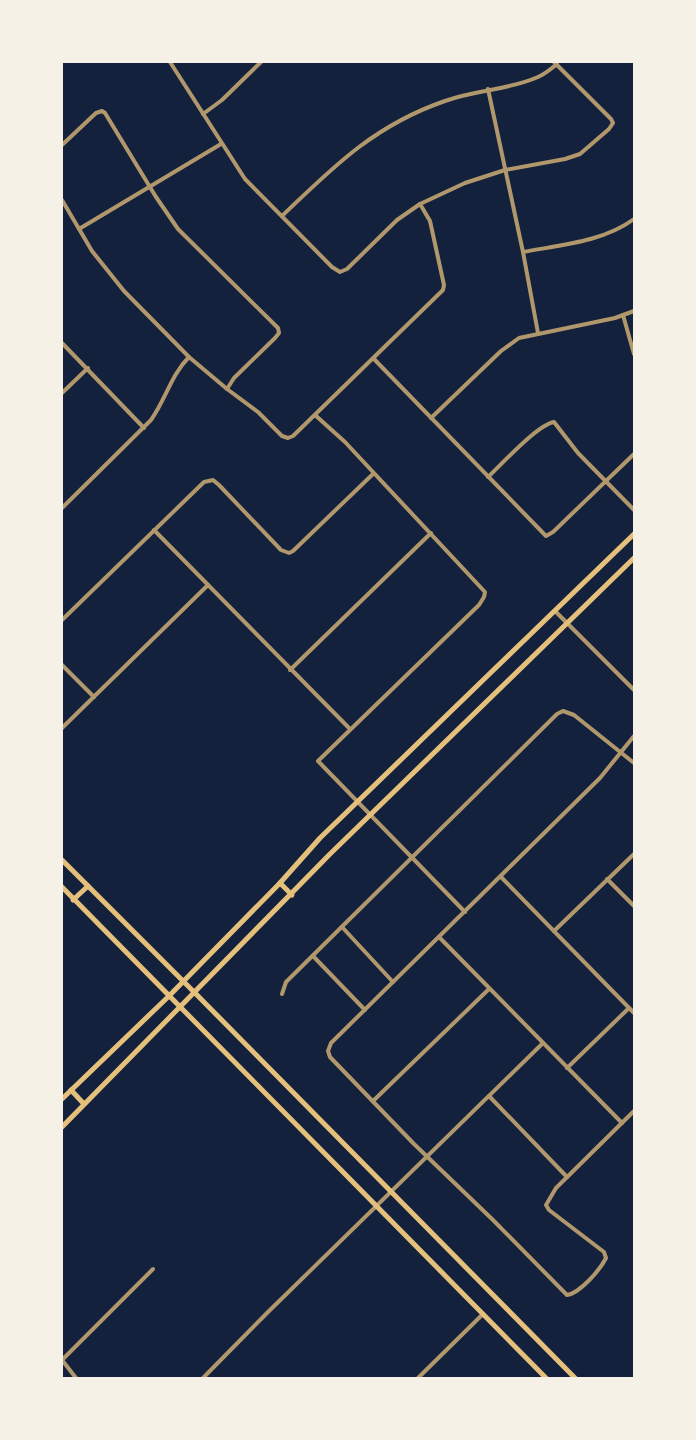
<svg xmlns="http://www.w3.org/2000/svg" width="696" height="1440" font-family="'Crimson Pro',serif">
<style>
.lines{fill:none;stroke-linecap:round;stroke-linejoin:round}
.minor{stroke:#b1986c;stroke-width:4}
.secondary{stroke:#e5c07b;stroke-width:5}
.primary{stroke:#e5c07b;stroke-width:5}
</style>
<rect width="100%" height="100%" fill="#14213d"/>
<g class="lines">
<!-- minor -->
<g class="minor">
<polyline points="170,62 245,179 332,267 340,272 347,269 397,220 420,204 465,183 505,170 565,159 580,154 609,129 613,123 611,119 554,62"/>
<polyline points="488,89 523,252 538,333"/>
<polyline points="203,114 222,100 261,62"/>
<polyline points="62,145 96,113 102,111 105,113 156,197 178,229 278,328 279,333 275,338 234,378 227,389"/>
<polyline points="62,200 92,251 124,291 189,357 227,389 258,412 282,436 288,438 293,436 443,290 444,285 430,221 420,204"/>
<path d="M 282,216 C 334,166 375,125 445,101 C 475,90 509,90 538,77 C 545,74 551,69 557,64"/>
<polyline points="79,229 221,144"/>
<path d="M 523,252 C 560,245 603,242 634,219"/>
<polyline points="623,315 634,354"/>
<polyline points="62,343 144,428"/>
<polyline points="374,359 546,536 553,532 634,454"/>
<polyline points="62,393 88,368"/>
<polyline points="315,415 345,442 485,592 484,597 479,605 318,761 465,912"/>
<polyline points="431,418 501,351 519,338 615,318 634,311"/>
<path d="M 488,477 C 502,464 537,425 554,422 L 578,453 L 634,510"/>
<path d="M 62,508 L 151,420 C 166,399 171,375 189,357"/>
<polyline points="154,530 350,729"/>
<polyline points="555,611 634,690"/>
<polyline points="62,620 204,482 213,480 219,485 281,550 289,553 293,551 373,474"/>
<polyline points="62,665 94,697"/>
<polyline points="290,670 431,533"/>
<polyline points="62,728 208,585"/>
<path d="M 634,736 L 600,778 L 331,1043 L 328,1051 L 330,1057 L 414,1144 L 493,1220 L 567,1295 C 580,1293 600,1270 606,1258 L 604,1252 L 549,1210 L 546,1205 L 556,1188 L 634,1111"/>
<polyline points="501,877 634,1013"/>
<polyline points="607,879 634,906"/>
<polyline points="342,927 393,982"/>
<polyline points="554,931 634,854"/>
<polyline points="439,937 622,1123"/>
<polyline points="313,956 365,1010"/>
<polyline points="282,994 286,982 557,714 563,711 574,715 634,763"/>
<polyline points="567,1068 629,1008"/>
<polyline points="489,1096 567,1177"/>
<polyline points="373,1101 489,989"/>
<polyline points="62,1360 153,1269"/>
<polyline points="62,1360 76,1378"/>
<polyline points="203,1378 268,1312 543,1043"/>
<polyline points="418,1378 483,1314"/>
</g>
<!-- secondary -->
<g class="secondary">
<polyline points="62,860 195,993 575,1378"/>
<polyline points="62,887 546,1378"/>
<polyline points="73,900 88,886"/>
</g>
<!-- primary -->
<g class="primary">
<polyline points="280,883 292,895"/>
<polyline points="71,1090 84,1104"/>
<polyline points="62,1099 169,996 280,883 320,838 634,534"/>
<polyline points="62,1127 330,854 634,558"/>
</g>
</g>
<!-- border -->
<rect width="696" height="1440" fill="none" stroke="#f6f1e7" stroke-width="126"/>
</svg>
